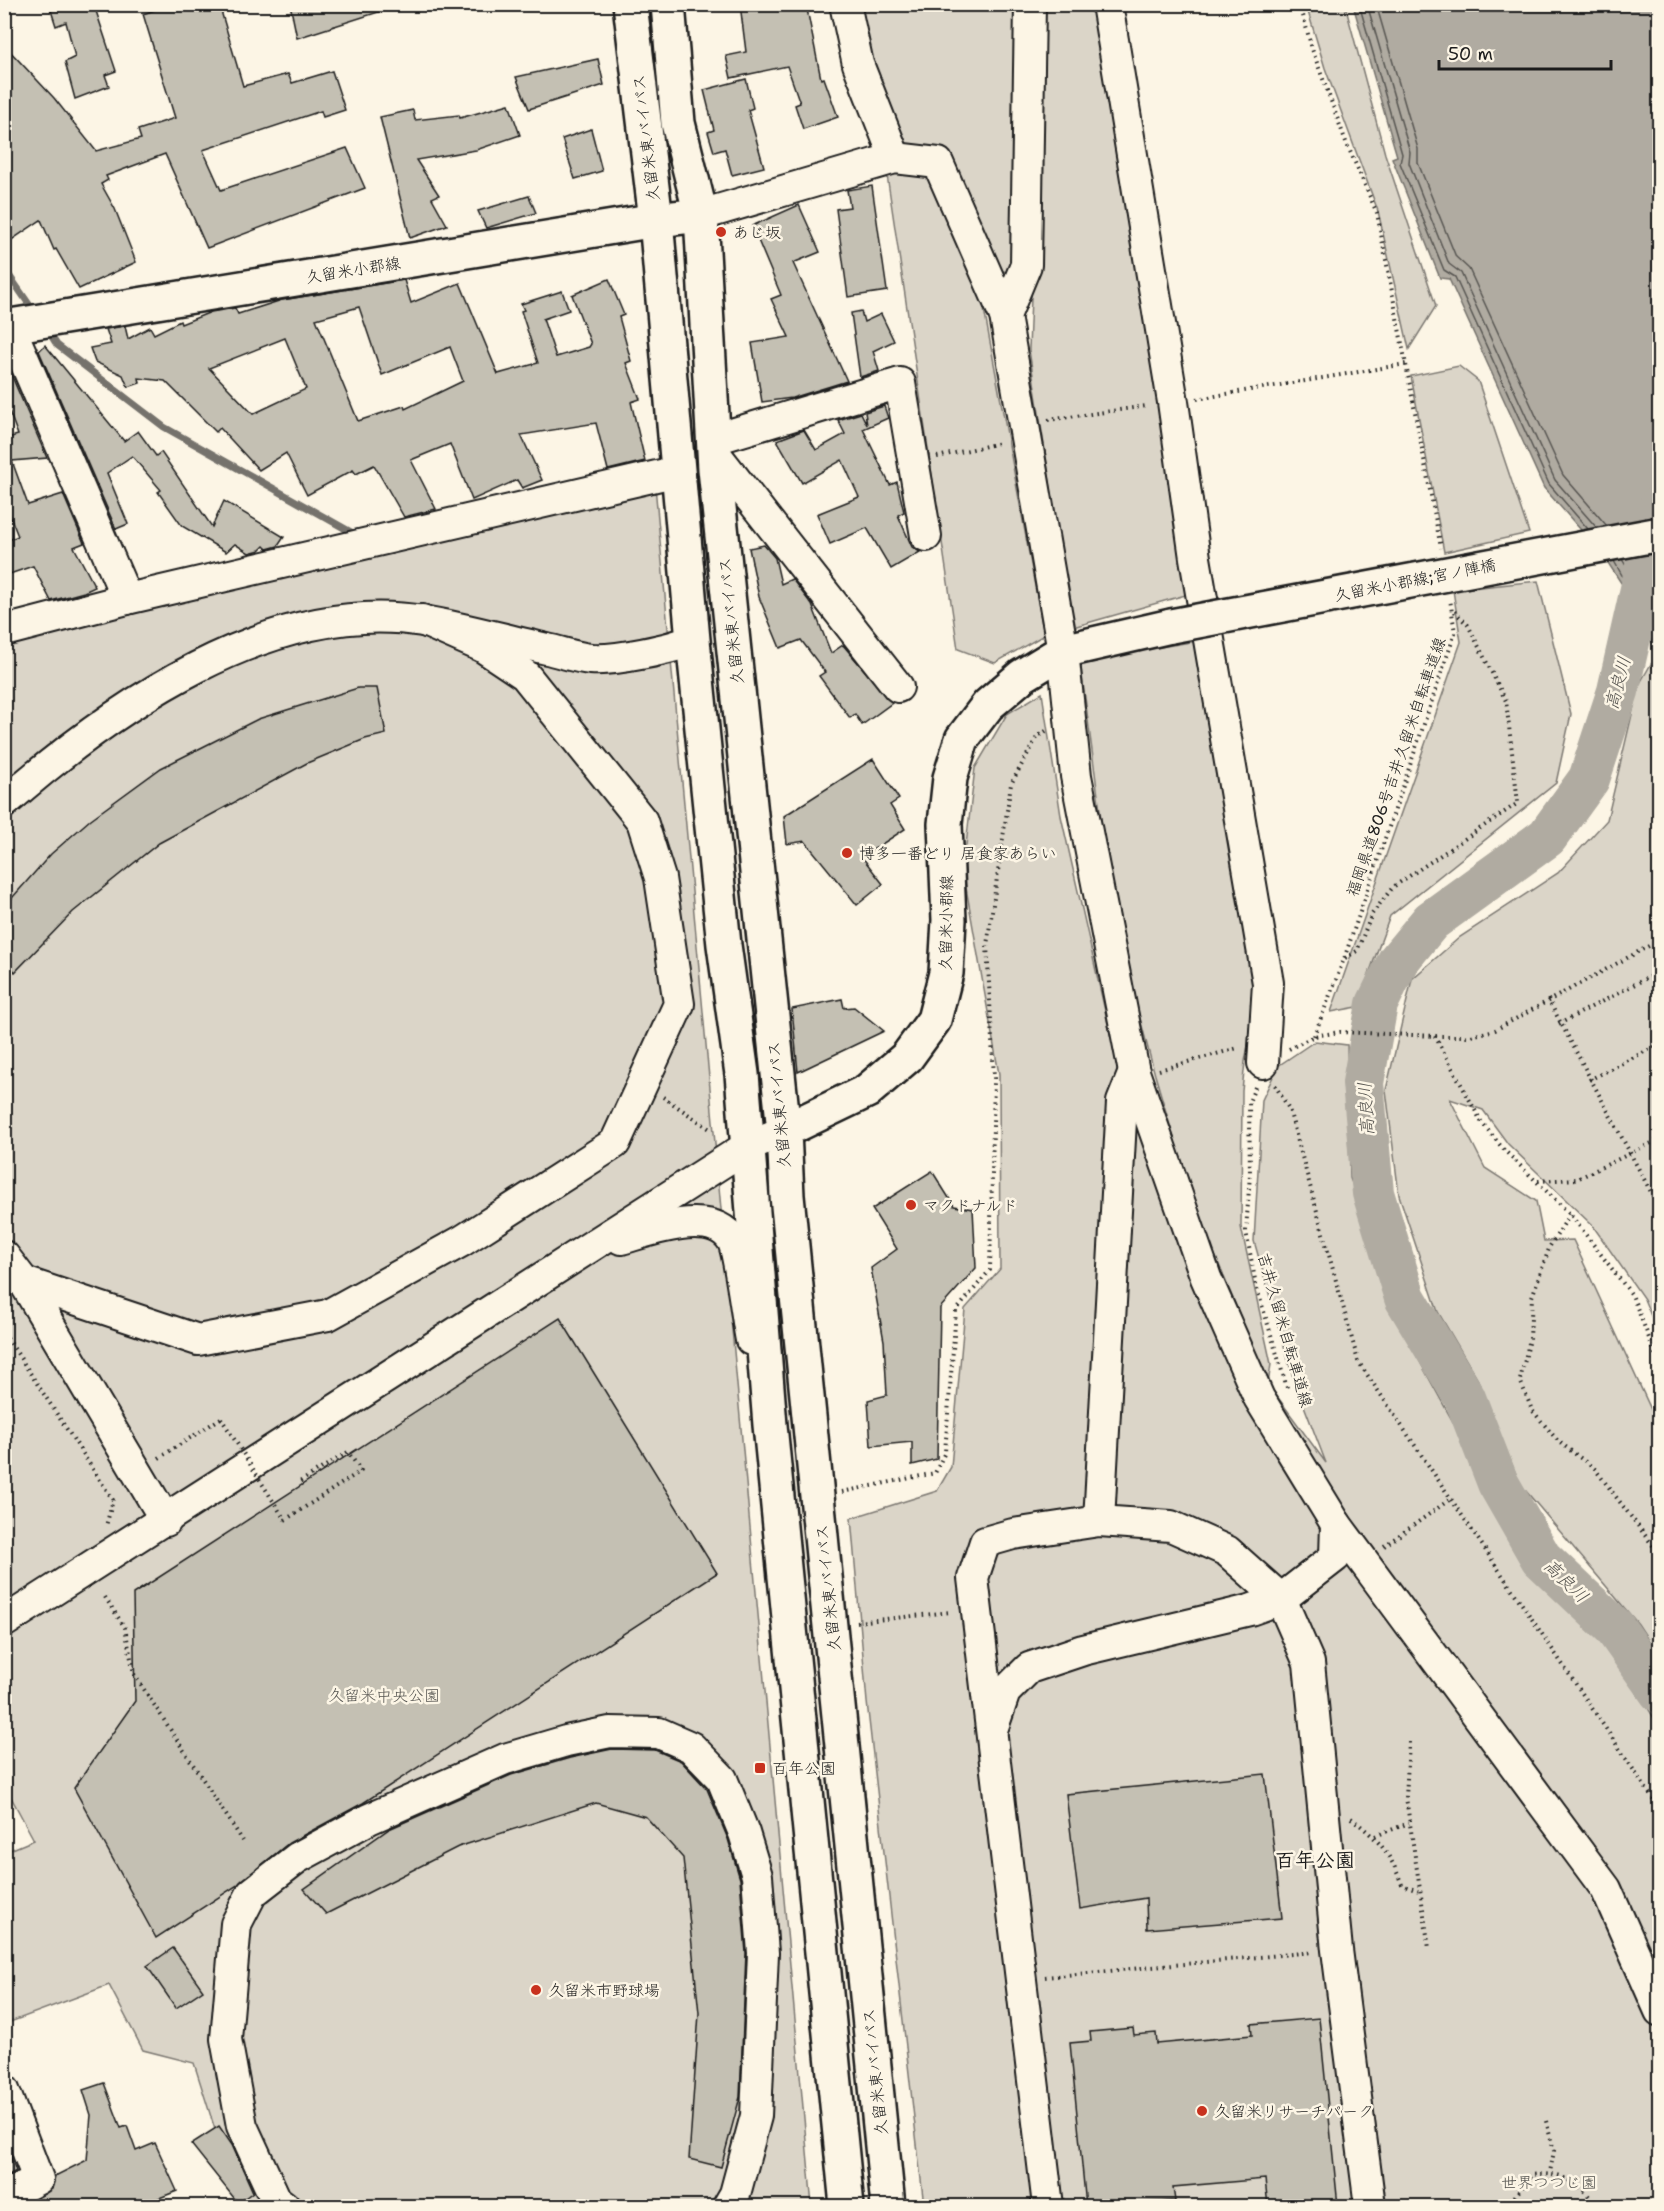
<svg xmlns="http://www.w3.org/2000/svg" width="1664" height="2211" font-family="'Shantell Sans','Klee One',sans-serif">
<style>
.green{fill:#dbd5c8;stroke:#7c7872;stroke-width:1.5}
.water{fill:#b0aba1;stroke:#75726c;stroke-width:1.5}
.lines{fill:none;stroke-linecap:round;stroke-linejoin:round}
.shore{stroke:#575551;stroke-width:1.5}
.stream{stroke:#75726c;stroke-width:7}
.river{stroke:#b0aba1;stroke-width:42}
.building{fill:#c4c0b3;stroke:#1c1c1c;stroke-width:1.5;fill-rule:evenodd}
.minor-casing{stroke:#1c1c1c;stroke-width:34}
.major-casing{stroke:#1c1c1c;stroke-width:38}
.highway-casing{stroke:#1c1c1c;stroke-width:38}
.path{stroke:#1c1c1c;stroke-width:4;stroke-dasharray:1.5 4.5;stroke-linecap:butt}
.minor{stroke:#fcf5e5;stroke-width:30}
.major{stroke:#fcf5e5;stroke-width:33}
.highway{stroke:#fcf5e5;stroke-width:33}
.major-bridge-casing{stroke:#1c1c1c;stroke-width:38;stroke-linecap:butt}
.path-bridge{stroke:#1c1c1c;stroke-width:4;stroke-dasharray:1.5 4.5;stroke-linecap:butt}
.major-bridge{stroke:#fcf5e5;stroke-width:33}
.poi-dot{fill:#c8321e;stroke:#fcf5e5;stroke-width:2}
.labels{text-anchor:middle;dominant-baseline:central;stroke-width:5;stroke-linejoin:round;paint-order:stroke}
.street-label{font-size:16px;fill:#1c1c1c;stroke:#fcf5e5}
.poi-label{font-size:16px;fill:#1c1c1c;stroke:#fcf5e5;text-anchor:start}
.park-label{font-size:16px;fill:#555450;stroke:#fcf5e5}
.water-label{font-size:18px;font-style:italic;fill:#575551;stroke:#fcf5e5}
.quarter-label{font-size:20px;font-weight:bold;fill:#1c1c1c;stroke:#fcf5e5}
</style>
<rect width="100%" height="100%" fill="#fcf5e5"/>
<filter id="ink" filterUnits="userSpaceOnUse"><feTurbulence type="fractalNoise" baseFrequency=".0167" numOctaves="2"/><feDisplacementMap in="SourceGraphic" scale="12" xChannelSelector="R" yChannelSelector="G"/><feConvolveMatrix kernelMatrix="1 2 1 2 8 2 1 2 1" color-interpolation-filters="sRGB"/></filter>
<g filter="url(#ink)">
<!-- green -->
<g class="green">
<polygon points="851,5 1028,5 1015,274 999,270 948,152 896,143"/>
<polygon points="1042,5 1096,5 1189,594 1073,627 1029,350"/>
<polygon points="1306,5 1345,5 1385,154 1436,306 1409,349 1378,211 1325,68"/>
<polygon points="934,170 979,282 1044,635 995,663 958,649 887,175"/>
<polygon points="1459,366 1478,381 1529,533 1444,552 1411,376"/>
<polygon points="655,486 812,2206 253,2206 237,2199 194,2063 143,2050 109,1985 5,2024 5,1852 34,1840 4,1784 5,636"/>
<polygon points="1538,581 1571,714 1556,783 1390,916 1357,1007 1331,1012 1461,642 1453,590"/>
<polygon points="1197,641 1260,985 1245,1061 1242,1091 1241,1227 1271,1364 1268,1384 1326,1463 1293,1377 1254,1241 1262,1100 1278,1066 1315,1041 1347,1045 1350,1178 1409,1342 1534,1569 1608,1643 1659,1726 1659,2206 924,2206 867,1702 851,1518 937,1491 951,1467 965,1309 1000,1269 999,1074 963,871 975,768 1007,714 1042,693 1061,816 1110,1033 1194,1285 1268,1384 1192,1199 1155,1075 1115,924 1080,660"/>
<polygon points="1651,664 1660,680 1659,1335 1644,1299 1593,1226 1508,1144 1483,1110 1450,1099 1485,1168 1536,1201 1544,1241 1573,1240 1659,1427 1659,1656 1638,1624 1520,1484 1478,1380 1438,1312 1399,1195 1386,1090 1412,979 1460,937 1558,873 1607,820 1639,685"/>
</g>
<!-- water -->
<polygon class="water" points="1353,5 1659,5 1659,656 1629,595 1603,555 1544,488 1449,279 1440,278 1392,158 1397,156"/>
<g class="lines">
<!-- shore -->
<g class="shore">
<polyline points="1359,4 1402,154 1400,163 1444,270 1455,277 1549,484 1588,529"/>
<polyline points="1367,4 1410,152 1409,163 1449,264 1461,273 1555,480 1597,528"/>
<polyline points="1376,4 1418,149 1418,163 1456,257 1469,269 1563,475 1607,526"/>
<polyline points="1622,559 1660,626"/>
<polyline points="1614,561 1660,643"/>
</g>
<!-- stream -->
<g class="stream">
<polyline points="4,268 35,313"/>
<polyline points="47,329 57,345 164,427 351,532"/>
</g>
<!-- river -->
<polyline class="river" points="1660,505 1618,691 1589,779 1547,837 1431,921 1398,961 1377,1004 1363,1083 1373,1193 1405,1298 1465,1398 1498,1483 1541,1558 1614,1627 1660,1692"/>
</g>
<!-- building -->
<g class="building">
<polygon points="49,4 108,4 96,11 116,71 105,75 109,86 75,99 65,62 75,57 66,22 56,26"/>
<polygon points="172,4 219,4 243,86 288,74 292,83 332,71 345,110 323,117 321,111 203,150 221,190 347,148 365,188 207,248 165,154 106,176 108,180 101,184 115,209 136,262 79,289 56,249 54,250 41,220 4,245 4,45 54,98 96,151 141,139 138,130 175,118 143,14"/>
<polygon points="290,4 388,4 388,9 297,38"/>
<polygon points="740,4 806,4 821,79 824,78 838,117 803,129 795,105 800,103 787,66 731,78 726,56 746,52"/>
<polygon points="598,59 604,85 529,109 516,77"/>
<polygon points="746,79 753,108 748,110 764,167 732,175 725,149 714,152 708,132 714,130 704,90"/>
<polygon points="509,104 520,135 476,150 416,160 439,195 432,198 447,225 410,238 380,117 413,110 415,120 459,115 460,118"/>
<polygon points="591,129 602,171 575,179 562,139"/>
<polygon points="872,186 887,291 848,297 836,209 850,207 847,190"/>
<polygon points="529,196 536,213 486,228 478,211"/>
<polygon points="799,205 820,252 793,263 847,381 792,398 762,402 752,343 789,337 771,299 781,295 752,226"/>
<path d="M 609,279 L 624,315 L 619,317 L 631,361 L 626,363 L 640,399 L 631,402 L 645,461 L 608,470 L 596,423 L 521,435 L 542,480 L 522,488 L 517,480 L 472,500 L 450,444 L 411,460 L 436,509 L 404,517 L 374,465 L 356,474 L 353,470 L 307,495 L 286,453 L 259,470 L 220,428 L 216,432 L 165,381 L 139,378 L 140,383 L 128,387 L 123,375 L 95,362 L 90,348 L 111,344 L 106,329 L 125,326 L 128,339 L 150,327 L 154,334 L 180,321 L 181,324 L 211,312 L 235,308 L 238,314 L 282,300 L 404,280 L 411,303 L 460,283 L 498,374 L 538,363 L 521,311 L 524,310 L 521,304 L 562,291 L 569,310 L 543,319 L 556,357 L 589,347 L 591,344 L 572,295 ZM 359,307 L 382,375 L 450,347 L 463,381 L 405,409 L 404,406 L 358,421 L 316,319 ZM 285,338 L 306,389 L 253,414 L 209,368 Z"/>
<polygon points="861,311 864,322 881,314 894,341 873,351 879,371 860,377 851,313"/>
<polygon points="45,345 124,441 138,431 156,456 161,452 212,527 224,501 284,537 278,546 267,549 264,546 260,550 249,553 235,544 226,552 182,526 158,492 161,490 132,456 107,473 128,524 116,529 39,351"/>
<polygon points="4,358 47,458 12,461 28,505 63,494 84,543 74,547 95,587 84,592 51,601 33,566 4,576 4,542 18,536 4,501 4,439 18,435 4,398"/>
<polygon points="884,406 888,418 863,429 890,485 897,482 904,512 898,515 912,547 920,552 891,569 867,528 830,544 817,514 859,497 842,460 802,483 777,440 804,430 816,450 845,434 838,420 861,413 867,425 865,412"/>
<polygon points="764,545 775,558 781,584 792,579 812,605 831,653 843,645 892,703 862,725 855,714 850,718 819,676 825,672 801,640 780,648 759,597 749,548"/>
<polygon points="358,688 377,688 386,734 365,739 307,763 159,843 73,912 15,972 4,958 4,907 51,854 91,819 161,768 258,719"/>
<polygon points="873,759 899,799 890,805 905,829 862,857 883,884 857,905 805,841 787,844 784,816"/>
<polygon points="842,999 844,1008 854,1007 884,1031 798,1072 792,1009"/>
<polygon points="932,1171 954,1206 973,1209 976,1268 940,1308 937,1459 912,1465 912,1442 871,1446 868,1400 887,1395 884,1341 871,1268 897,1249 872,1209"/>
<polygon points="560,1318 717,1573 363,1803 289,1843 236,1886 156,1938 74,1788 135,1701 133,1594"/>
<polygon points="612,1749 655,1750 681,1761 707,1789 728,1839 740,1879 746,1953 740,2097 721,2167 689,2159 699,2013 683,1858 646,1817 596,1803 458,1847 326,1914 304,1889 389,1829 511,1775 570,1758"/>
<polygon points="1265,1774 1282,1918 1147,1929 1146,1898 1080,1909 1066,1794"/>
<polygon points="173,1948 203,1990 176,2008 147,1966"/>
<polygon points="1319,2018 1338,2206 1268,2206 1265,2179 1173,2187 1175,2201 1086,2206 1070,2043 1091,2041 1090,2032 1133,2028 1134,2035 1156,2033 1157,2044 1252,2035 1251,2024"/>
<polygon points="104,2083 121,2128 127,2126 136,2151 155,2143 177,2191 139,2206 23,2206 52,2189 55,2176 87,2160 91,2115 83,2090"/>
<polygon points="219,2126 232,2145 253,2192 238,2203 191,2144"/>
<polygon points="4,2140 16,2171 9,2175 4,2165"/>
</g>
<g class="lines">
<!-- minor casing -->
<g class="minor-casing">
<g id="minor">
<polyline points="845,4 858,64 895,158"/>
<polyline points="1107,4 1173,402 1195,558 1268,983 1263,1063"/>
<polyline points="701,215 895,158 938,163 1005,316 1063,651 1076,776 1134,1072 1206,1278 1259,1398 1336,1524 1606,1889 1660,2011"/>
<polyline points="1005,316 1026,265 1030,4"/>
<polyline points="10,327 127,599"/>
<polyline points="715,439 900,383 926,536"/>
<polyline points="715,440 717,456 898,687"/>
<polyline points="4,631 127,599 678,471"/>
<path d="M 4,803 C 112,708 272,596 423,621 C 465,628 506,640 547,649 C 561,652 577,658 591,659 C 614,661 672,649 693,640"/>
<path d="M 621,1239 C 650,1231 712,1207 732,1240 C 739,1252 747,1321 751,1340"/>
<polyline points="4,1256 24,1282 166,1521"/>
<polyline points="24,1282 198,1340 328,1315 462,1241 615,1143 679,1004 660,878 642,821 525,675 483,647 422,620"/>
<polyline points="1099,1521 1122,1102 1134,1072"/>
<polyline points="4,1622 748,1146 784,1131"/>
<polyline points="993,1727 1005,1692 1029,1668 1083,1650 1250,1610 1281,1599 1335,1557 1336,1524"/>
<polyline points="4,2090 38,2179 4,2197"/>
<polyline points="284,2206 276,2200 242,2126 226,2039 236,1924 252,1893 297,1858 369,1819 505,1759 566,1741 610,1732 659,1733 691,1747 722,1779 744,1833 757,1876 763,1953 756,2116 735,2194 728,2206"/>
<polyline points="1048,2206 973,1578 985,1542 1013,1534 1099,1521 1171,1526 1227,1551 1281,1599 1309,1663 1337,1950 1370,2206"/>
</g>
</g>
<!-- major casing -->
<g class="major-casing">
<g id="major">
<polyline points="4,327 656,220 701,215"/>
<polyline points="784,1131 867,1091 907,1057 934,1020 946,973 949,920 945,824 950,778 962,739 988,705 1022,676 1063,651 1171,626"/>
</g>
</g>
<!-- highway casing -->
<g class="highway-casing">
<g id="highway">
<polyline points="630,4 656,220 693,640 724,945 742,1074 770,1425 847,2206"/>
<polyline points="668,4 678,123 701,215 715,469 784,1131 787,1196 888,2206"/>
</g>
</g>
<!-- path -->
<g class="path">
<polyline points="1300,4 1312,49 1346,142 1377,213 1441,548"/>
<polyline points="1197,399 1406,364"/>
<polyline points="1048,420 1147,406"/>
<polyline points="937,457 1000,443"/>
<polyline points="1345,958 1357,951 1372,914 1393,887 1518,803 1506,701 1468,625 1453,610"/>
<polyline points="1548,999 1660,1209"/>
<polyline points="1559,1024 1660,971"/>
<polyline points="1314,1036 1344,959 1455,633 1450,599"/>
<polyline points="1435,1036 1481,1121 1504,1150 1570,1214 1632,1295 1660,1366"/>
<polyline points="1289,1049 1314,1036 1340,1032 1435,1036 1471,1036 1495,1030 1660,940"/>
<polyline points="1159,1070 1238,1048"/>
<polyline points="1589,1080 1660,1044"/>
<polyline points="1275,1085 1289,1109 1358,1361 1660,1809"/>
<polyline points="1255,1087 1249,1102 1250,1174 1246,1231 1256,1285 1288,1391"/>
<polyline points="663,1097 710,1129"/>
<polyline points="1538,1181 1577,1179 1660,1139"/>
<polyline points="1570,1214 1550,1246 1532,1297 1530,1339 1520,1380 1532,1410 1558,1441 1595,1469 1660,1555"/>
<polyline points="4,1333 113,1500 106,1526"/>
<polyline points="159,1458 221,1418"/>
<polyline points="842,1492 935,1473 945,1452 956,1311 990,1270 994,1078 987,945 1011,784 1037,737 1046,731"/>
<polyline points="285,1520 361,1471 348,1452 298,1483"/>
<polyline points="1384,1546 1452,1498"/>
<polyline points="105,1597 125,1628 134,1674 243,1841"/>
<polyline points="857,1622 951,1612"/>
<polyline points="1409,1742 1406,1798 1429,1948"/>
<path d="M 1351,1818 C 1379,1840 1390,1852 1402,1885 L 1418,1891"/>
<polyline points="1375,1836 1409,1823"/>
<polyline points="1045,1977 1313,1952"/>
<polyline points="1546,2121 1554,2151 1550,2172"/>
<path d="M 1507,2206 L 1532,2175 C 1557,2171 1583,2182 1595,2206"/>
</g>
<!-- minor -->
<use href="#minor" class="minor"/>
<!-- major -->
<use href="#major" class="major"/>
<!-- highway -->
<use href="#highway" class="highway"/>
<!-- major-bridge casing -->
<g class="major-bridge-casing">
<polyline id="major-bridge" points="1171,626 1660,534"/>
</g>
<!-- path-bridge -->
<polyline class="path-bridge" points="221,1418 285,1520"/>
<!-- major-bridge -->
<use href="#major-bridge" class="major-bridge"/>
</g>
</g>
<!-- markers -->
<g class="poi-dot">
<circle cx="721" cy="232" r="6"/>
<circle cx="847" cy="853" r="6"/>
<circle cx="911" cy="1205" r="6"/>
<rect x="754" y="1762" width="12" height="12" rx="3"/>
<circle cx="536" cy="1990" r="6"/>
<circle cx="1202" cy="2111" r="6"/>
</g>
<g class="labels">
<!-- street labels -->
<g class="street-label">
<text transform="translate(646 138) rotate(-97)">久留米東バイパス</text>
<text transform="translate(353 270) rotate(-9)">久留米小郡線</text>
<text transform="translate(1415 580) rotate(-11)">久留米小郡線;宮ノ陣橋</text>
<text transform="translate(731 621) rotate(-96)">久留米東バイパス</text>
<text transform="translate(1396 767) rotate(-71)">福岡県道806号吉井久留米自転車道線</text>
<text transform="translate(946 923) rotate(-89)">久留米小郡線</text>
<text transform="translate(779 1105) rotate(-95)">久留米東バイパス</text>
<text transform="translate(1285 1330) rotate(74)">吉井久留米自転車道線</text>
<text transform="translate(828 1588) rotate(-96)">久留米東バイパス</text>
<text transform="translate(875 2072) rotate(-96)">久留米東バイパス</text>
</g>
<!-- poi labels -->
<g class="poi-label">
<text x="733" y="232">あじ坂</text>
<text x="859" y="853">博多一番どり 居食家あらい</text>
<text x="923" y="1205">マクドナルド</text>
<text x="772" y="1768">百年公園</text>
<text x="548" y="1990">久留米市野球場</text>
<text x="1214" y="2111">久留米リサーチパーク</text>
</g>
<!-- park labels -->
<g class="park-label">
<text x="384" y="1695">久留米中央公園</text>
<text x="1549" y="2182">世界つつじ園</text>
</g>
<!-- water labels -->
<g class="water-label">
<text transform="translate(1618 683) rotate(-75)">高良川</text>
<text transform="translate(1366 1109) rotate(-93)">高良川</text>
<text transform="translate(1566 1581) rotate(44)">高良川</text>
</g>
<!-- quarter labels -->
<g class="quarter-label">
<text x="1315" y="1860">百年公園</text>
</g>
</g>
<!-- margin -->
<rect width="1664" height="2211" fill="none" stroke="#fcf5e5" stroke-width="24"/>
<rect x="12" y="12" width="1640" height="2187" fill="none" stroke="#1c1c1c" stroke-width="2" filter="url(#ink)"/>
<!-- scale -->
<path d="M1439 60v9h172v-9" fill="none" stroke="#1c1c1c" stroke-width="3"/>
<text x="1448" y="60" font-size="18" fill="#1c1c1c" stroke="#fcf5e5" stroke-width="4.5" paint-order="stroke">50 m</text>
</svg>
